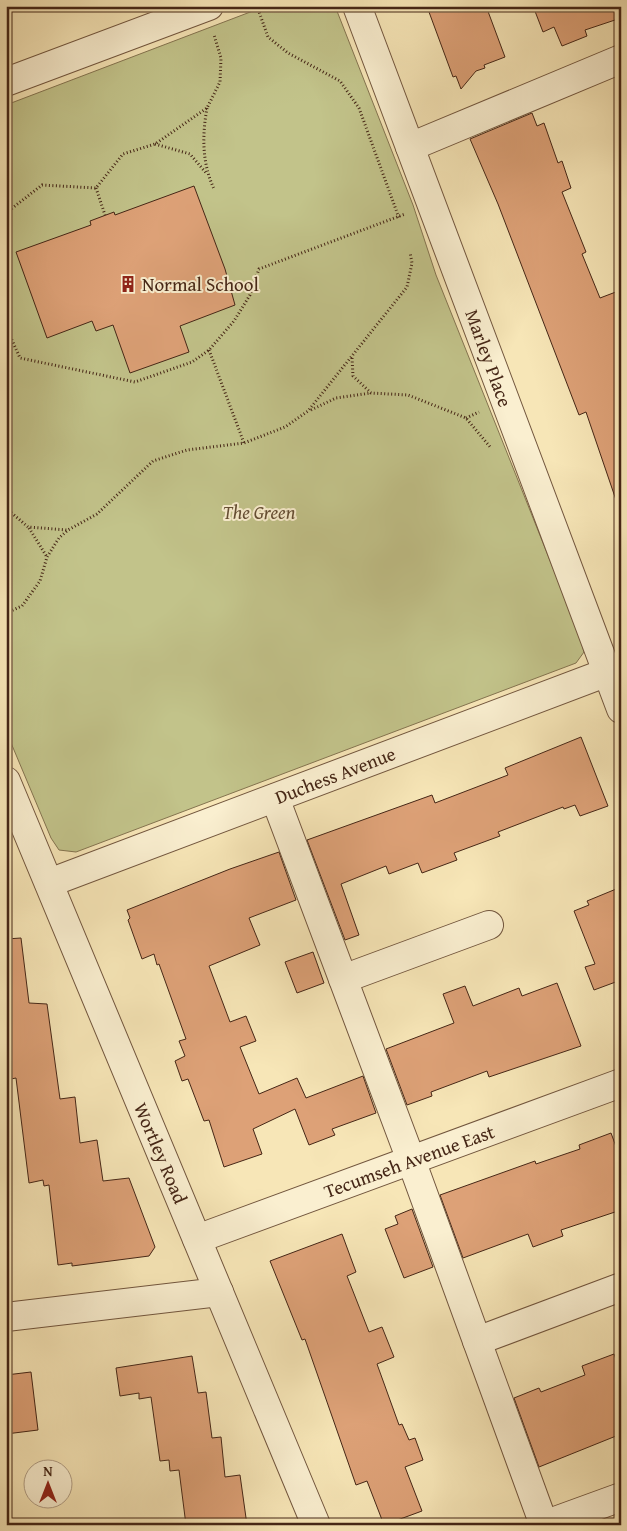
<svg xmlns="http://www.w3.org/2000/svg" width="627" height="1531" font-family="'Gentium Book Plus',serif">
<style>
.green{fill:#c2c38a;stroke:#847450}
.building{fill:#dda177;stroke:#452616}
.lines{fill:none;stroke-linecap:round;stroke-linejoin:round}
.minor-casing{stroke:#72563e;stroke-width:30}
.path{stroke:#452616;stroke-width:3;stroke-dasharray:1 2.5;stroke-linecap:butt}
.minor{stroke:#faefd0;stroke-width:28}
.labels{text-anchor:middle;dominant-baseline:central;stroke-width:4;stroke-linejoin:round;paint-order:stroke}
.poi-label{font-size:19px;fill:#452616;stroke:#faefd0;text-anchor:start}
.street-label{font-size:19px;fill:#452616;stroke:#faefd0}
.park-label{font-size:19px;font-style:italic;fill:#644d33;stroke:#faefd0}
</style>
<rect width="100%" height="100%" fill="#f7e6b7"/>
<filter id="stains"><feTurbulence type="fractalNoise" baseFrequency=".004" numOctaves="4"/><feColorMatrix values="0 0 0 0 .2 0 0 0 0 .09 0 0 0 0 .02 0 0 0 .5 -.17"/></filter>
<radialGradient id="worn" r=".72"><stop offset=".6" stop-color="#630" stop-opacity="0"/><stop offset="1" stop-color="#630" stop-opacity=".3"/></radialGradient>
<!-- green -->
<polygon class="green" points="266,6 335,6 413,205 436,275 579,633 584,652 576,663 76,852 59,850 51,838 6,731 6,105"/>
<!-- building -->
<g class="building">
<polygon points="444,6 486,6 505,57 484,65 485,68 476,71 461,89 456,76 453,77 429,12"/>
<polygon points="533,6 621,6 621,18 585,30 587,36 562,46 554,27 543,32"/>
<polygon points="532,113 537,126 544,123 558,163 562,161 571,188 562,192 586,252 582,254 600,298 621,290 621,499 616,500 586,412 579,415 498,204 470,139"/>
<polygon points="194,186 225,269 235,305 180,326 189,352 130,373 113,325 96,331 92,321 47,338 16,252 91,225 90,221 114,212 115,215"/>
<polygon points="581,737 608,806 580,816 575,805 564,809 563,807 498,832 500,836 454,853 457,860 422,873 418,863 389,874 386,866 341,884 359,935 345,940 307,840 432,795 435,803 508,775 505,768"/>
<polygon points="279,852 296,900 249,918 260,945 209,966 230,1022 246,1016 256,1041 240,1047 259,1094 297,1078 306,1098 363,1076 376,1113 332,1129 335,1135 309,1145 295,1109 253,1129 262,1154 224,1167 209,1120 204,1121 188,1079 182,1081 175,1061 185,1056 179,1041 186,1039 159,964 157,965 154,954 142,959 128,920 130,918 127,910 230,869"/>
<polygon points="621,887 621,980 594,990 585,967 595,964 574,911 589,905 587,901"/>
<polygon points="21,938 29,1003 47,1004 60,1099 75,1097 80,1143 97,1140 103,1181 129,1178 155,1247 149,1256 72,1266 72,1263 58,1265 49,1185 44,1186 43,1180 29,1183 16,1078 6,1080 6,939"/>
<polygon points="313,952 324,983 297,993 285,962"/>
<polygon points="557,983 581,1046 489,1077 487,1071 431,1092 432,1096 407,1105 386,1049 454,1023 443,994 465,986 473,1006 519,988 522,996"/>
<polygon points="611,1133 621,1160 621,1210 561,1230 563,1236 533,1247 528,1234 463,1258 440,1195 535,1161 536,1164 580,1149 579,1145"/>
<polygon points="412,1209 433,1267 404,1278 385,1229 398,1224 395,1216"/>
<polygon points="342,1234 356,1272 347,1276 369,1332 382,1327 394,1357 377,1364 399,1425 402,1424 409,1440 415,1438 423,1460 405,1467 422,1511 384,1525 367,1481 356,1485 305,1339 302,1340 270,1261"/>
<polygon points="614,1354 621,1373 621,1434 539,1467 514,1398 539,1388 541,1392 585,1375 582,1366"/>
<polygon points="192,1356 198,1393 206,1392 212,1438 221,1437 225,1477 240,1475 247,1525 186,1525 179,1470 170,1471 169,1460 160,1461 151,1397 139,1399 139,1393 120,1396 116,1368"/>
<polygon points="31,1372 38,1430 6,1434 6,1375"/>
</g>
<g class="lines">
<!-- minor casing -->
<g class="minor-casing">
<g id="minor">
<polyline points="357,6 621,709"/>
<polyline points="6,82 209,6"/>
<polyline points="410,147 621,59"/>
<polyline points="6,781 316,1525"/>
<polyline points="275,798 411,1160 544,1525"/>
<polyline points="49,883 621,667"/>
<polyline points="343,979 489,925"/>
<polyline points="197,1239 621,1083"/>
<polyline points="6,1317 219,1292"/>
<polyline points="477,1341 621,1287"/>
<polyline points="544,1525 621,1497"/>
</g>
</g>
<!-- path -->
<g class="path">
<polyline points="257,6 268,37 288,53 340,81 359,108 399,218"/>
<path d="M 207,108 C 202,136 202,163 214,189"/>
<polyline points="155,144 190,154 207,174"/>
<polyline points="96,188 105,215"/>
<polyline points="6,213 42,185 96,188 123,154 155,144 207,108 220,82 221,58 214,35"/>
<polyline points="6,340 11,338 20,358 135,382 192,362 209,350 234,321 250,295 259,269 405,214"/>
<polyline points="209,350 244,443"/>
<polyline points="352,358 353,376 371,393 408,395 466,418 491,448"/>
<polyline points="311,410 336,398 371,393"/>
<polyline points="466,418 479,412"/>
<polyline points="6,508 28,527 67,530"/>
<polyline points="29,528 47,557"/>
<polyline points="6,613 22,606 40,581 47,557 59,538 68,530 97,514 153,461 187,450 244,443 285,427 308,411 407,287 412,263 410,252"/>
</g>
<!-- minor -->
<use href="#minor" class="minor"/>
</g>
<!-- icons -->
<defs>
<g id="building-bare" transform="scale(1.35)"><path d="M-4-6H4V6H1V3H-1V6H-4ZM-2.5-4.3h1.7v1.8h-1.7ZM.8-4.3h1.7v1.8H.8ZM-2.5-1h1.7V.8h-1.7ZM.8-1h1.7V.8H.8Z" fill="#8f2418" stroke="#faefd0" stroke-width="2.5" paint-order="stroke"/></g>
</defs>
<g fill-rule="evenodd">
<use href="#building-bare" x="128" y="284"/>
</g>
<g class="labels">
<!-- poi labels -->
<g class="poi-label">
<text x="142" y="284">Normal School</text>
</g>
<!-- street labels -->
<g class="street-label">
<text transform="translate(489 358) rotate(70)">Marley Place</text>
<text transform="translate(335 775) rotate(-21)">Duchess Avenue</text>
<text transform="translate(161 1153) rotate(67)">Wortley Road</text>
<text transform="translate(409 1161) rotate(-20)">Tecumseh Avenue East</text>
</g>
<!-- park labels -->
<g class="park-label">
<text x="259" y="512">The Green</text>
</g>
</g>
<!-- margin -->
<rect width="627" height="1531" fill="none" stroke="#f7e6b7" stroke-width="25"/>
<rect x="8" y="8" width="612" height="1516" fill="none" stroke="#452616" stroke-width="2.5"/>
<rect x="12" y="12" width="602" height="1506" fill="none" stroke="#452616"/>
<!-- north arrow -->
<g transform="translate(48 1484)"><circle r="24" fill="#faefd0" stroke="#b29f86"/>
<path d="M0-4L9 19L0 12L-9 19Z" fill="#8f2418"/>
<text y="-8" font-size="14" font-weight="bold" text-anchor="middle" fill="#452616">N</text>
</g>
<rect width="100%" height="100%" filter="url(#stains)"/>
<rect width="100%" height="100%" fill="url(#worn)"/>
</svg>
